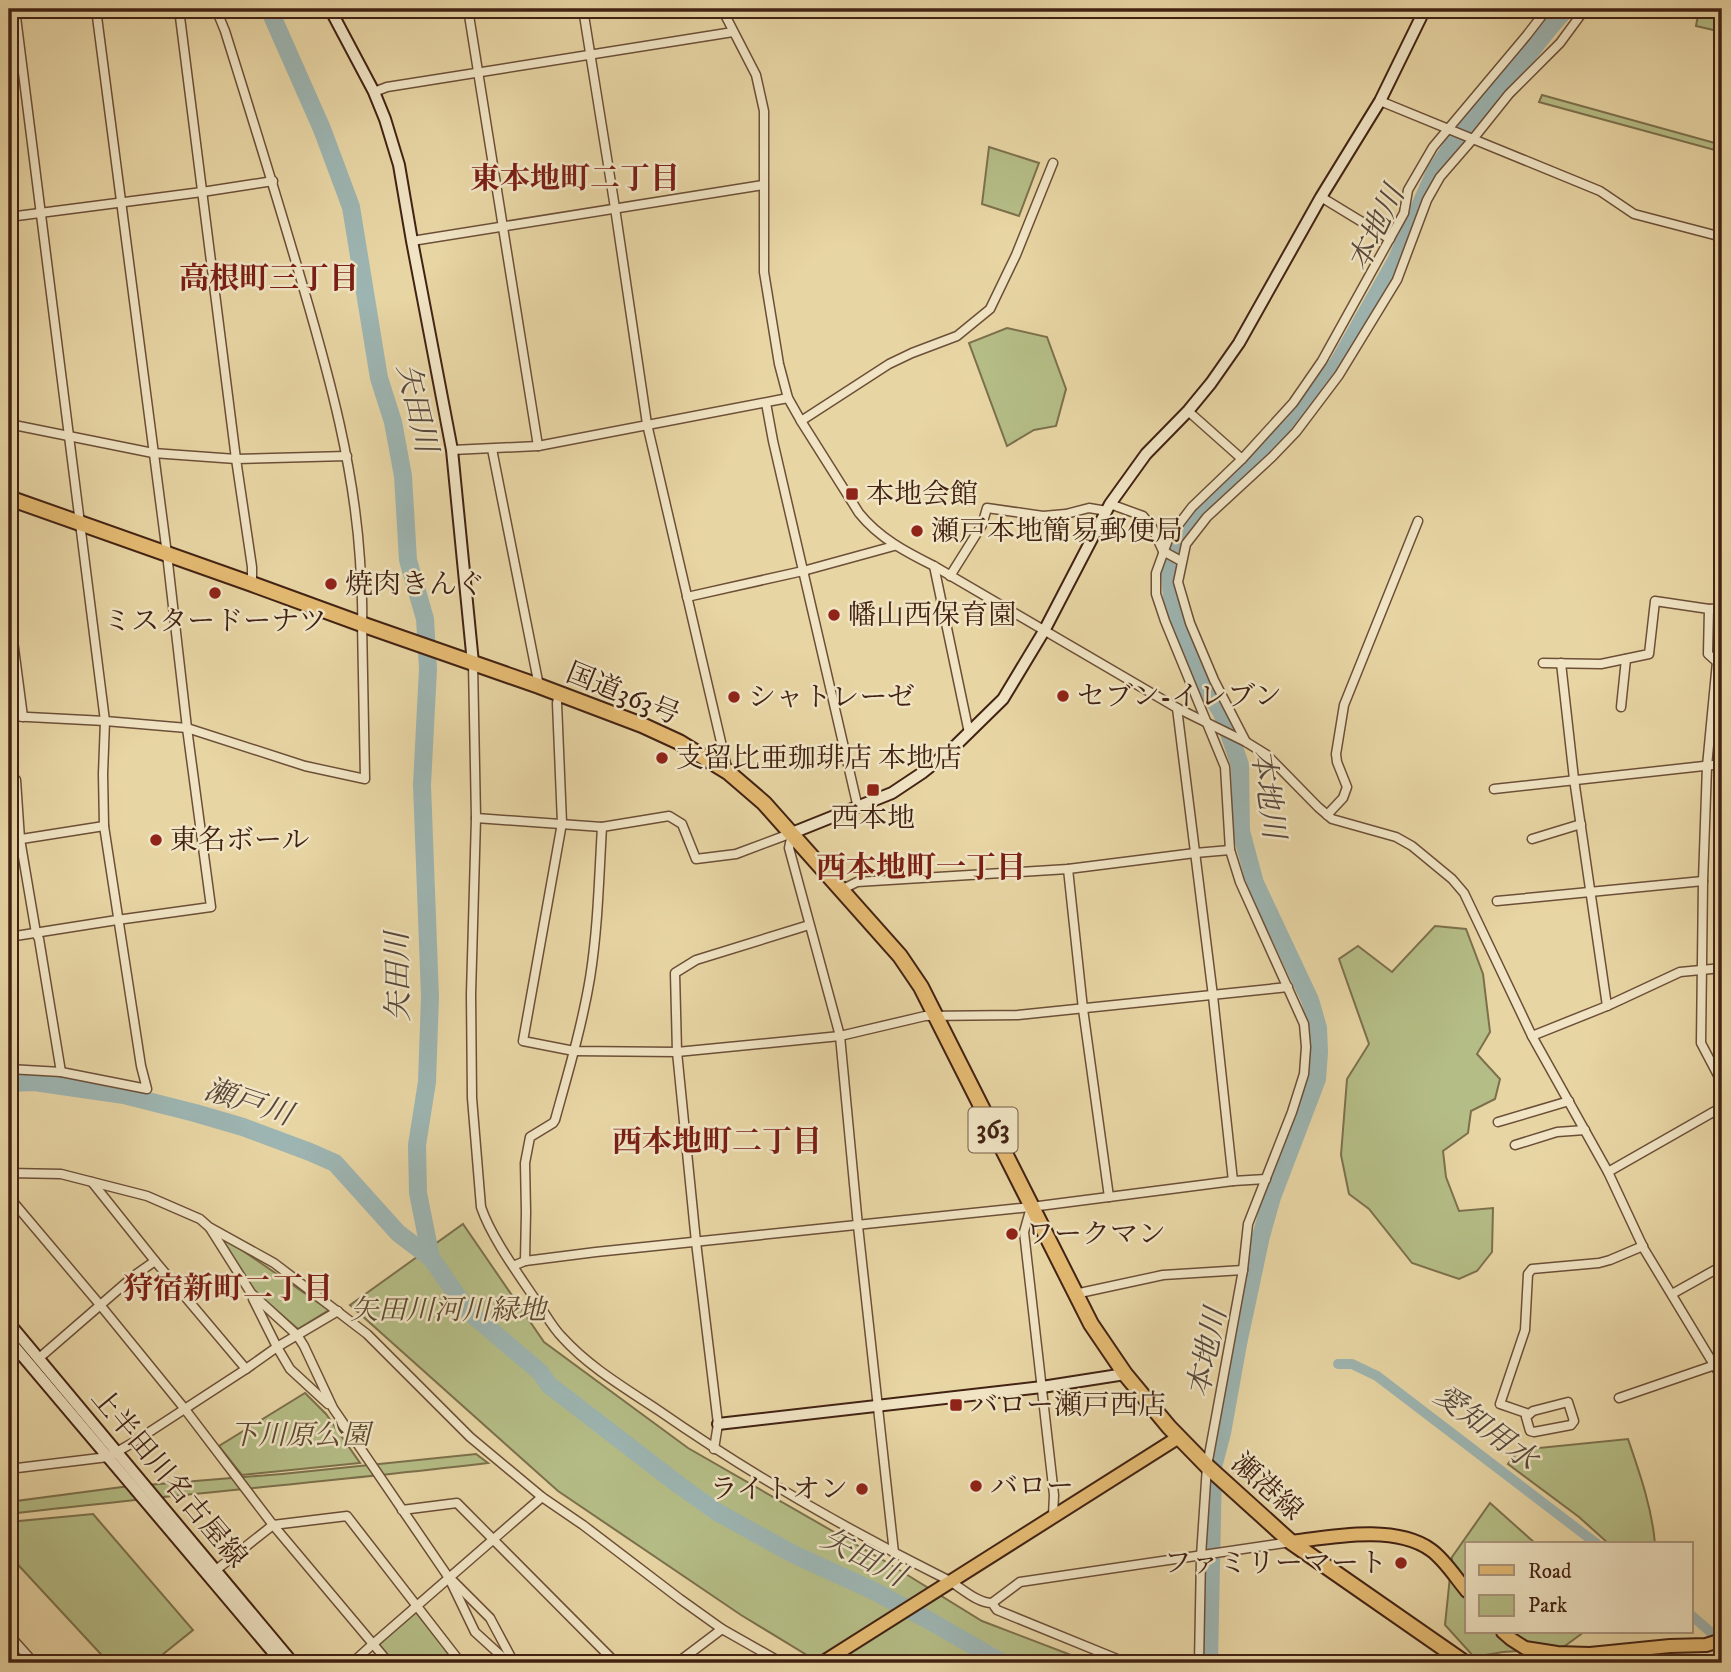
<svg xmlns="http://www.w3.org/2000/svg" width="1731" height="1672" font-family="'IM FELL DW Pica','Noto Serif JP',serif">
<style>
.green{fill:#b5bd86;stroke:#7c704c;stroke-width:2}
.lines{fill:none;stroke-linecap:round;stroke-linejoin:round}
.canal{stroke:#9db5b2;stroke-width:10}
.river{stroke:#9db5b2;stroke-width:18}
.street-casing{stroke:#6c4f37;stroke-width:11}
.secondary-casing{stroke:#422213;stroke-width:14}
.primary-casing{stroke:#422213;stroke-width:16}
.highway-casing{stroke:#422213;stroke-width:18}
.street{stroke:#f0e4c4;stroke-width:8}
.secondary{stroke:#f0e4c4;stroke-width:10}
.primary{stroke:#e4ba72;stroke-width:12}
.highway{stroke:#e4ba72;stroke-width:14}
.poi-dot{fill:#8f2418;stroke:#f0e4c4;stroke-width:2.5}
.labels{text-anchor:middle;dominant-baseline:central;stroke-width:5;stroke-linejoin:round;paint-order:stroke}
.shield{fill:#f0e4c4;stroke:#765c48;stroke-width:2}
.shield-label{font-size:26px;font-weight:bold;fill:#422213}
.poi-label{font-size:28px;fill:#422213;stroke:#f0e4c4;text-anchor:start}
.street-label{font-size:28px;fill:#422213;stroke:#f0e4c4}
.park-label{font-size:28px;font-style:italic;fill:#5f4930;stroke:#f0e4c4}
.neighbourhood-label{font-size:30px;font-weight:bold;fill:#7a1f14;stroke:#f0e4c4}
.water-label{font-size:30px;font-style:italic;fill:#59473b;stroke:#f0e4c4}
</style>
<rect width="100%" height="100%" fill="#e8d5a4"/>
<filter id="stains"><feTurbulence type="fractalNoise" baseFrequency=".00286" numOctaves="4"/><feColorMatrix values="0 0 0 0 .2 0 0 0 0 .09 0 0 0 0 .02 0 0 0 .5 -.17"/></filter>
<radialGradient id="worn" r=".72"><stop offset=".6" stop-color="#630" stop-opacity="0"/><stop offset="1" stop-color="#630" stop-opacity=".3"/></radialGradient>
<!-- green -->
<g class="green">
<polygon points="1699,9 1722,14 1722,32 1696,26"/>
<polygon points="1542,95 1722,145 1722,152 1539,102"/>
<polygon points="989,147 1039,163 1019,216 982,204"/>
<polygon points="1007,328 1047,337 1066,389 1056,426 1034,430 1007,446 969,343"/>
<polygon points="1435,926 1466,929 1483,974 1490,1032 1477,1054 1500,1079 1495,1099 1471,1111 1468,1133 1443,1151 1446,1177 1459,1211 1493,1208 1492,1252 1477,1271 1459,1279 1412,1263 1369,1209 1349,1194 1341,1155 1347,1079 1369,1044 1339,959 1358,946 1392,972"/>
<polygon points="463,1224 544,1342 688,1448 888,1563 982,1621 1092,1663 820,1663 741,1615 558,1491 350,1305"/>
<polygon points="223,1237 329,1310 298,1329 254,1291 220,1240"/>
<polygon points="305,1393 326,1414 360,1463 242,1475 219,1446"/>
<path d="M 1628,1439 C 1640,1474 1652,1508 1655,1544 L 1609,1544 L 1579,1517 L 1508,1464 L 1518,1450 Z"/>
<path d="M 476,1454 L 488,1463 C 329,1482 168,1495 9,1514 L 9,1502 L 122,1487 L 282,1474 Z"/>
<polygon points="1490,1503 1536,1544 1467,1544 1467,1632 1584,1632 1562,1648 1503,1652 1474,1657 1445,1625 1452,1557"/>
<polygon points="93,1514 193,1630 152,1663 109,1663 9,1555 9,1522"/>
<polygon points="416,1612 456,1663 393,1663 378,1644"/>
</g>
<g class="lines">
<!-- canal -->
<g class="canal">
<polyline points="1338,1364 1352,1364 1377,1376 1597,1544"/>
<polyline points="1691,1615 1722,1642"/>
</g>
<!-- river -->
<g class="river">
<polyline points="269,9 322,129 351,207 379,378 393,422 403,476 408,560 425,619 428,669 422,785 430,997 427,1082 417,1145 418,1193 431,1258 468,1311 540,1372 549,1385 679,1485 717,1512 793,1554 874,1591 930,1621 1003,1663"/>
<polyline points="9,1083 34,1082 124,1095 195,1113 243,1127 310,1152 335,1163 398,1233 431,1258"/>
<polyline points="1209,1663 1213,1467 1222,1433 1238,1344 1261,1236 1272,1197 1317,1079 1319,1052 1318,1028 1310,1000 1255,883 1241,831 1240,765 1222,713 1203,682 1185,638 1172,597 1170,574 1173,549 1207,505 1293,425 1339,362 1396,261 1435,172 1466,125 1527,56 1550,27 1566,9"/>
</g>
<!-- street casing -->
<g class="street-casing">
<g id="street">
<polyline points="468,9 538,446"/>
<polyline points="583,9 615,208 647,424 728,772"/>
<path d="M 722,9 L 756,75 L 764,111 L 764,272 L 779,364 L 788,398 L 801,421 L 859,513 C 879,538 906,552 934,566 L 1177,708 L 1246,742 L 1267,755 L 1318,807 L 1332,819 L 1396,837 L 1412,846 L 1452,879 L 1464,893 L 1532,1036 L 1608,1172 L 1644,1249 L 1722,1378"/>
<polyline points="374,92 387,87 733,32"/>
<polyline points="1380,101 1600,191 1634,214 1722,237"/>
<polyline points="1321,197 1390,239"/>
<polyline points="9,217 202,192 273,181"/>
<polyline points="412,241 763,185"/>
<polyline points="766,403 773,441 858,808"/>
<polyline points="1188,411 1242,459"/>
<polyline points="801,421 889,364 912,353 957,336 990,309 1016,255 1053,163"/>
<polyline points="9,424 153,453 236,459 179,9"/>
<polyline points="492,449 539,686"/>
<polyline points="452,450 538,446 788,398"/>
<polyline points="1110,504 1143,516 1152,527 1163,551 1181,561"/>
<polyline points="934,566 969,733"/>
<polyline points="950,576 982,525 987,508 1043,516 1066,514 1089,508 1107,511"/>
<polyline points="252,584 252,567 236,459 347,456"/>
<polyline points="687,597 803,571 894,546"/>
<polyline points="1709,609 1722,608"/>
<polyline points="9,610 23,717"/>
<polyline points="1722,658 1717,662 1707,766 1703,881 1701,1043 1722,1083"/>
<path d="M 473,663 L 476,818 L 471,994 L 472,1098 L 481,1207 C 491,1237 519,1275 537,1302 C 545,1313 552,1327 562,1337 C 589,1367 625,1388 658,1410 C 750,1474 846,1529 946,1579 C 960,1586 976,1603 992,1603 L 997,1610 L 1127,1663"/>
<polyline points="1543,663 1601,664 1649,654 1655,601 1709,609 1708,654 1717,662"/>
<polyline points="1561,663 1574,779 1607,1006"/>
<polyline points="559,694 557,703 562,823 523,1041 574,1051 677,1052 840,1036 925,1016 1018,1015 1288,987"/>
<polyline points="1621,707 1626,659"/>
<polyline points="1177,708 1213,996 1233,1181"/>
<path d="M 9,716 L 105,721 L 187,728 L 305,766 L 365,779 L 362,623 C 363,602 361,581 360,560 C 354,467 330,379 304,290 C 279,203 252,117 225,31 L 216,9"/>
<polyline points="1246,742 1214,680 1190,623 1178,582 1186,544 1207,517 1272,457 1296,432 1339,375 1397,280 1427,200 1440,177 1473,139 1509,94 1560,43 1585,9"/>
<polyline points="16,780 20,839 36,933 39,939 61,1072"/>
<polyline points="1494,789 1722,764"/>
<polyline points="1327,815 1343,798 1347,787 1337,762 1336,754 1344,705 1418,521"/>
<polyline points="476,818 602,827 669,816 682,824 696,859 736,854 792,833"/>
<polyline points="792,833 789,848 840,1036 858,1226 894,1553"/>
<polyline points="1532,839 1581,824"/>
<polyline points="9,841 104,826"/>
<polyline points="1068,869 1083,1009 1109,1197"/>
<polyline points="841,890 857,882 1068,869 1195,853 1230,850"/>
<polyline points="1497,901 1703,881"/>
<polyline points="9,937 117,920 211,907 187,728 167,554 96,9"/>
<polyline points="1532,1036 1607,1006 1680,972 1722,968"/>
<polyline points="9,1069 61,1072 147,1089 141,1066 104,826 103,774 105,721 15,9"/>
<polyline points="1498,1122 1569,1101"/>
<polyline points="1515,1145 1557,1132 1585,1130"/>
<polyline points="1608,1172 1722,1107"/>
<polyline points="9,1173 61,1174 147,1196 200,1219 209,1227 274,1263 367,1334 470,1437 542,1497 583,1525 680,1599 722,1629 782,1663"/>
<polyline points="92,1182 155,1261 246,1369"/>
<polyline points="9,1197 101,1306 184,1408 273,1525 389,1663"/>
<polyline points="1031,1207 1024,1232 1054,1495 1053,1516"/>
<polyline points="210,1228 251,1293 297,1335 304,1346 333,1408 449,1578 475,1632 509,1663"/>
<path d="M 525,1261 L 526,1212 L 525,1163 L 530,1137 L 553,1123 L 555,1120 C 568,1073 582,1026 590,978 C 598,928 599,877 602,827"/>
<polyline points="513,1266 525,1261 596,1252 1031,1207 1233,1181 1266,1179"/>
<polyline points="1075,1294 1163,1275 1243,1270"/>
<polyline points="1672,1294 1722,1266"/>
<polyline points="253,1299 277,1347 290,1369 328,1404"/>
<polyline points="38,1359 135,1275 155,1261"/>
<polyline points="1619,1398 1715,1365"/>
<polygon points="1568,1402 1574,1421 1571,1425 1534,1432 1530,1431 1526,1417 1533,1411"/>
<polyline points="1529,1414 1500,1404 1525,1330 1528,1274 1532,1269 1599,1263 1610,1260 1643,1246"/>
<polyline points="714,1449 718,1424 696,1242 677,1052 675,973 696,960 809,925"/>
<polyline points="9,1469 108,1457 134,1442 246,1369 277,1347 338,1311"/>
<polyline points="402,1510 457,1503 616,1663"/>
<polyline points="216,1570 273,1525 347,1516 461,1663"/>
<polyline points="454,1582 490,1618 514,1663"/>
<polyline points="992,1603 1020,1582 1291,1542"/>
<polyline points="9,1635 34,1663"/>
<polyline points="352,1663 373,1644 542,1497"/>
<polyline points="677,1663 722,1629"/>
<polyline points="1199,1663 1201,1556 1207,1466 1243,1270 1248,1224 1292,1112 1304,1074 1306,1047 1304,1024 1240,882 1230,850 1225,767 1165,621 1156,594 1156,573 1169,537 1192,507 1242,459 1293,403 1322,361 1404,213 1408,190 1433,147 1527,35 1547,9"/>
</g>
</g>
<!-- secondary casing -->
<g class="secondary-casing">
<g id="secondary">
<polyline points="330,9 374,92 385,119 399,165 412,241 452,450 473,663"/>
<polyline points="792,833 892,793 922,773 951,750 1003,699 1044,631 1110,504 1146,454 1188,411 1211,383 1239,343 1321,197 1380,101 1425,9"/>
<polyline points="9,1323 293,1663"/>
<polyline points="9,1340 282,1663"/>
<polyline points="718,1424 1042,1387 1125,1374"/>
</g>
</g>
<!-- primary casing -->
<g class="primary-casing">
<g id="primary">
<path d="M 1291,1542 C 1331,1537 1395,1524 1431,1550 C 1445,1560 1456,1578 1467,1591"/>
<polyline points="1503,1632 1511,1639 1525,1648 1557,1653 1590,1654 1670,1646 1706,1645 1722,1640"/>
<polyline points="822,1663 1179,1437"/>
</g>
</g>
<!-- highway casing -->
<g class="highway-casing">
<polyline id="highway" points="9,498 252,584 367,626 539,686 642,725 679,742 728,772 764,803 900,956 921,987 1091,1324 1125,1374 1169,1427 1207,1466 1291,1542 1465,1663"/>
</g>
<!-- street -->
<use href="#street" class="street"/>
<!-- secondary -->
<use href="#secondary" class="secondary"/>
<!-- primary -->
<use href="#primary" class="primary"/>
<!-- highway -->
<use href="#highway" class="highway"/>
</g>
<!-- markers -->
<g class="poi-dot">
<rect x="845" y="487" width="14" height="14" rx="3.5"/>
<circle cx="917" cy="531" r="7"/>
<circle cx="331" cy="584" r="7"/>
<circle cx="215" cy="593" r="7"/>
<circle cx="834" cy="615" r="7"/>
<circle cx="1063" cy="696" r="7"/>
<circle cx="734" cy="697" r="7"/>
<circle cx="662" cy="758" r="7"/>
<rect x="866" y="783" width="14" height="14" rx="3.5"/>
<circle cx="156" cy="840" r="7"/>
<circle cx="1012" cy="1234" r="7"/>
<rect x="949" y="1398" width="14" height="14" rx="3.5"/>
<circle cx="976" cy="1486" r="7"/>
<circle cx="862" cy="1489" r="7"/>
<circle cx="1401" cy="1563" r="7"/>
</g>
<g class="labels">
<!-- shield labels -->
<rect class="shield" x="968.5" y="1107.5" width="49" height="45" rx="5"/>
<g class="shield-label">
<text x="993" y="1130">363</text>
</g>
<!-- poi labels -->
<g class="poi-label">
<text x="866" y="494">本地会館</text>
<text x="931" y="531">瀬戸本地簡易郵便局</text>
<text x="345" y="584">焼肉きんぐ</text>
<text x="848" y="615">幡山西保育園</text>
<text x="215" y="621" text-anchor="middle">ミスタードーナツ</text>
<text x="1077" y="696">セブン-イレブン</text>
<text x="748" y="697">シャトレーゼ</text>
<text x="676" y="758">支留比亜珈琲店 本地店</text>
<text x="873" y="818" text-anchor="middle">西本地</text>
<text x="170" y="840">東名ボール</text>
<text x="1026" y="1234">ワークマン</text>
<text x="970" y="1405">バロー瀬戸西店</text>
<text x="990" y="1486">バロー</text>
<text x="848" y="1489" text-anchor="end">ライトオン</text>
<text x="1387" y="1563" text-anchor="end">ファミリーマート</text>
</g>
<!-- street labels -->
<g class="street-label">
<text transform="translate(623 694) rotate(22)">国道363号</text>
<text transform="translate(169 1478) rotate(50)">上半田川名古屋線</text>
<text transform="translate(1267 1487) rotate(42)">瀬港線</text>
</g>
<!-- park labels -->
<g class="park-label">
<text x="448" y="1310">矢田川河川緑地</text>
<text x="300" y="1435">下川原公園</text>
</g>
<!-- neighbourhood labels -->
<g class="neighbourhood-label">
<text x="575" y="179">東本地町二丁目</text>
<text x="269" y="279">高根町三丁目</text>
<text x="921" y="868">西本地町一丁目</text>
<text x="717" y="1142">西本地町二丁目</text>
<text x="228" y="1289">狩宿新町二丁目</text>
</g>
<!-- water labels -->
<g class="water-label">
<text transform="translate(1377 229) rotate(-64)">本地川</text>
<text transform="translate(416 408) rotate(77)">矢田川</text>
<text transform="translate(1267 794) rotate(82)">本地川</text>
<text transform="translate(399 977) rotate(-91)">矢田川</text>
<text transform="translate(248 1103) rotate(18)">瀬戸川</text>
<text transform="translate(1208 1353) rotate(-78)">本地川</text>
<text transform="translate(1485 1428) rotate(37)">愛知用水</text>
<text transform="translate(863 1558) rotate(28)">矢田川</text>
</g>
</g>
<!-- margin -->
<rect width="1731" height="1672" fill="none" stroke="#e8d5a4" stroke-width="35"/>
<rect x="10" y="10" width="1710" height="1651" fill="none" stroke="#422213" stroke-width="3.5"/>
<rect x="18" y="18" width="1696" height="1637" fill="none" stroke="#422213" stroke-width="2"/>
<!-- legend -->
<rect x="1465" y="1542" width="228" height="91" fill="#f0e4c4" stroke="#aa967d" stroke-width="2"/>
<rect x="1479" y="1565" width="35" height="10" fill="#e4ba72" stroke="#aa967d" stroke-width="2"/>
<text x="1528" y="1578" font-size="21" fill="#422213">Road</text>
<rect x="1479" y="1595" width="35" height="21" fill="#b5bd86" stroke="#aa967d" stroke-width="2"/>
<text x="1528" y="1612" font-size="21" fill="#422213">Park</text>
<rect width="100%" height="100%" filter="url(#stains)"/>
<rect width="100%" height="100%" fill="url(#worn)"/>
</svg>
